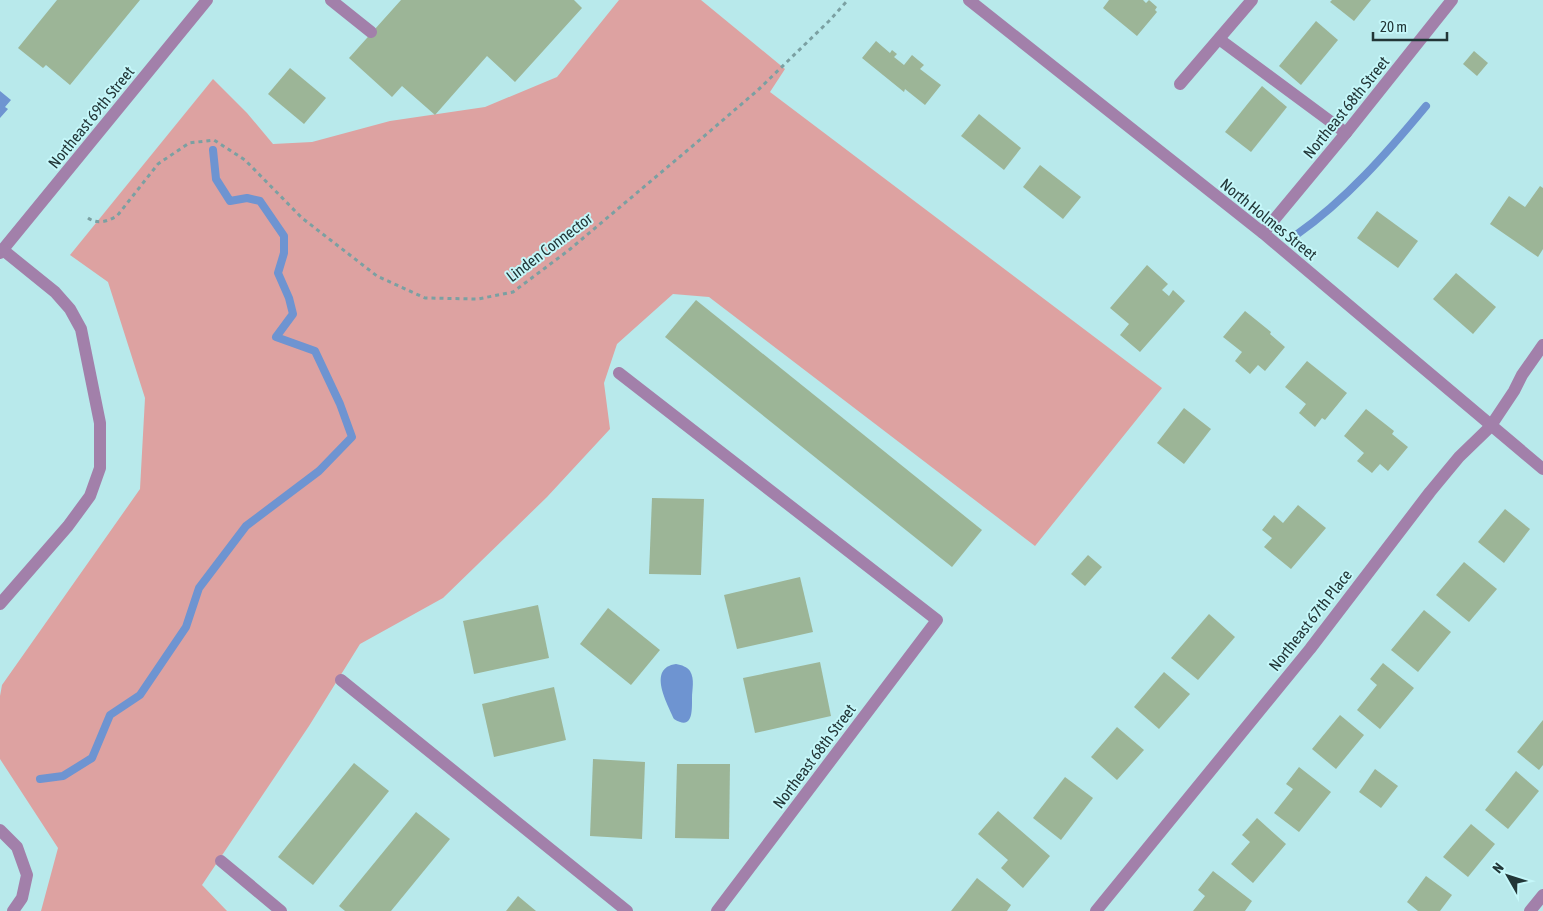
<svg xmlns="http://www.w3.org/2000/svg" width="1543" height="911" font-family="'Asap Condensed',sans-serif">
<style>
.green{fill:#dda2a1}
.water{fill:#6e94d1}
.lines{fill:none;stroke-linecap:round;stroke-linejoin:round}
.stream{stroke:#6e94d1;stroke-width:8}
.building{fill:#9cb597}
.path{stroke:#7ba0a2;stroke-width:3;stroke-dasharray:4 4;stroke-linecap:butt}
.minor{stroke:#a280aa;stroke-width:12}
.labels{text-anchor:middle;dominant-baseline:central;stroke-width:4;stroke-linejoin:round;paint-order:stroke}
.street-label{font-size:16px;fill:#223637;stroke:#c5f7f9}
</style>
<rect width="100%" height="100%" fill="#b8e9eb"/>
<!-- green -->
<polygon class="green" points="619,0 701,0 785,69 770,92 1162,388 1035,546 709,297 673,294 617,344 604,383 610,429 547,497 443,598 360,644 309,726 202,885 227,911 41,911 58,848 0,759 0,696 2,685 140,489 145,398 108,282 70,255 213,79 247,113 273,144 312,142 390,121 485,107 557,77"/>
<!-- water -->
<g class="water">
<polygon points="0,91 11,100 5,107 8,109 0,118"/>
<path d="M 676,664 C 682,665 687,667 690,671 C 695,679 692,690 692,698 C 692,711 693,731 674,719 C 667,703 647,668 676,664 Z"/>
</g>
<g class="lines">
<!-- stream -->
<g class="stream">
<path d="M 1296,235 C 1346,200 1387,153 1426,106"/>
<polyline points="40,779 63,776 92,758 110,715 140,695 186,627 199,588 246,526 319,471 352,437 340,404 315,351 276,337 293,314 289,298 278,273 284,253 284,236 260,201 247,198 230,201 216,179 213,150"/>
</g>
</g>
<!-- building -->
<g class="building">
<polygon points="57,0 140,0 70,85 46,65 43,68 18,48"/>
<polygon points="401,0 574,0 582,8 515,82 487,56 435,115 402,86 392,97 349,58"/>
<polygon points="1109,0 1143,0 1146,3 1149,0 1157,7 1155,10 1157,12 1137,36 1103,8"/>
<polygon points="1332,0 1371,0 1354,21 1330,2"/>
<polygon points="1316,21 1338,40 1301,85 1279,66"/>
<polygon points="876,41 890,53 892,50 897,54 894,57 904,65 912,55 924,65 920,69 941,85 925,105 905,89 904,92 862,58"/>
<polygon points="1474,51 1488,63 1477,76 1463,64"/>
<polygon points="290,68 326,98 304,124 268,94"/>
<polygon points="1262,86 1287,107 1251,152 1225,132"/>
<polygon points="979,114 1021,148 1004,170 961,136"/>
<polygon points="1040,165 1081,197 1063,219 1023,187"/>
<polygon points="1540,186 1543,188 1543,249 1538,257 1490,224 1509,196 1525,207"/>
<polygon points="1377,211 1418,241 1398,268 1357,238"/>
<polygon points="1147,265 1168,284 1162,290 1169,296 1173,290 1185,301 1140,352 1120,335 1129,324 1110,308"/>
<polygon points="1456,273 1496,307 1473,334 1433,299"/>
<polygon points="696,300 982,530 952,567 665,337"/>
<polygon points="1245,311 1271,332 1270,334 1285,347 1265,371 1258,365 1250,374 1235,361 1242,352 1223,337"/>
<polygon points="1307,361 1347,393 1325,420 1322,418 1315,427 1299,413 1306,404 1285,387"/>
<polygon points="1184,408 1211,429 1184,464 1157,443"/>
<polygon points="1366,409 1394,431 1392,434 1408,447 1388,471 1380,464 1372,473 1357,461 1364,453 1344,436"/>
<polygon points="652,498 704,499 701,575 649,574"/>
<polygon points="1298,505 1326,528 1291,569 1264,547 1272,538 1262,530 1274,515 1283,523"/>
<polygon points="1505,509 1530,529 1504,563 1478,542"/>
<polygon points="1088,555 1102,567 1085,586 1071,574"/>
<polygon points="1464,562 1497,589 1469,622 1436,595"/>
<polygon points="800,577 813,632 737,649 724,595"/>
<polygon points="538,605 549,658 474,674 463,621"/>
<polygon points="608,608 660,650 631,685 580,644"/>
<polygon points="1424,610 1451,632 1418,672 1391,650"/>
<polygon points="1209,614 1235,637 1198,680 1171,658"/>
<polygon points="820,662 831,716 755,733 743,678"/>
<polygon points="1383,663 1414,688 1380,729 1357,710 1377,685 1370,679"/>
<polygon points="1164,672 1190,694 1159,729 1134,707"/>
<polygon points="554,687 566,740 494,757 482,704"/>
<polygon points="1340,715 1364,735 1336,769 1312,749"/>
<polygon points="1543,720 1543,765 1539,770 1517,752"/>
<polygon points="1117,727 1144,750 1117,780 1091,757"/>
<polygon points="593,759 645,762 642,839 590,836"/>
<polygon points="354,763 389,791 313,885 278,857"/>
<polygon points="677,764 730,764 729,839 675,838"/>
<polygon points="1299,767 1331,792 1299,832 1274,813 1293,789 1286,784"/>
<polygon points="1375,769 1398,786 1381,808 1359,792"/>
<polygon points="1516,771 1539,791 1508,829 1485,810"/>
<polygon points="1065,777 1093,798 1061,840 1033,818"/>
<polygon points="998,811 1050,856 1023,888 1001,868 1008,860 978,834"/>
<polygon points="416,812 450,839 391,911 345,911 339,906"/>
<polygon points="1257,818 1286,844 1253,883 1231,864 1250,842 1242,835"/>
<polygon points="1471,824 1495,844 1468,877 1443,857"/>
<polygon points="1213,871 1252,901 1245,911 1193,911 1205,896 1198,890"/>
<polygon points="1426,876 1452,895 1440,911 1418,911 1407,902"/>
<polygon points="977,878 1011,905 1007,911 951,911"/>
<polygon points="518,896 536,911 506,911"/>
</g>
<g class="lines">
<!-- path -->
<path class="path" d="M 88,218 C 98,225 108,221 117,216 L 158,164 L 189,143 L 214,140 L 245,160 L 302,218 L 377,276 L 425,298 L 478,299 L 513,292 L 569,250 L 702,138 L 758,90 L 829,21 L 848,0"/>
<!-- minor -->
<g class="minor">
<polyline points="331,0 371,32"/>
<polyline points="969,0 1263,233 1543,469"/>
<polyline points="1219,39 1346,133"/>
<polyline points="1180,84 1252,0"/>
<polyline points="1263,233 1346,133 1452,0"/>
<polyline points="0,253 207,0"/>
<polyline points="619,373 937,620 717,911"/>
<polyline points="0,604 68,526 90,496 100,468 100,423 81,329 70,309 55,292 3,250"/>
<polyline points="341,680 627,911"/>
<polyline points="0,830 17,847 27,875 22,898 13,911"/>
<polyline points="221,861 281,911"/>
<polyline points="1096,911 1310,649 1430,492 1459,457 1490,427 1514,391 1522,375 1543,345"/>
<polyline points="1530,911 1543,895"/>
</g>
</g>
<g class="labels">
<!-- street labels -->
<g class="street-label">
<text transform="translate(1346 107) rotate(-51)">Northeast 68th Street</text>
<text transform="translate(91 117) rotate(-51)">Northeast 69th Street</text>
<text transform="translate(1269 219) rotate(39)">North Holmes Street</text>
<text transform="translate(549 247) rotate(-37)">Linden Connector</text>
<text transform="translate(1310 620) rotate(-52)">Northeast 67th Place</text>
<text transform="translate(814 756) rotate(-53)">Northeast 68th Street</text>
</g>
</g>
<!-- north arrow -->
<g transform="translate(1508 876) rotate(309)" stroke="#c5f7f9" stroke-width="4" paint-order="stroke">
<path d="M0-4L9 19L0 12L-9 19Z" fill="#223637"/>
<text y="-8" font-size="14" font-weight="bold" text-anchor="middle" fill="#223637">N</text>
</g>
<!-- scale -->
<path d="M1373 32v8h74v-8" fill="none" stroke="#223637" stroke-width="2.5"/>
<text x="1380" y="32" font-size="15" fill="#223637" stroke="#c5f7f9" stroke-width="4" paint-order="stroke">20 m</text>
</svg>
